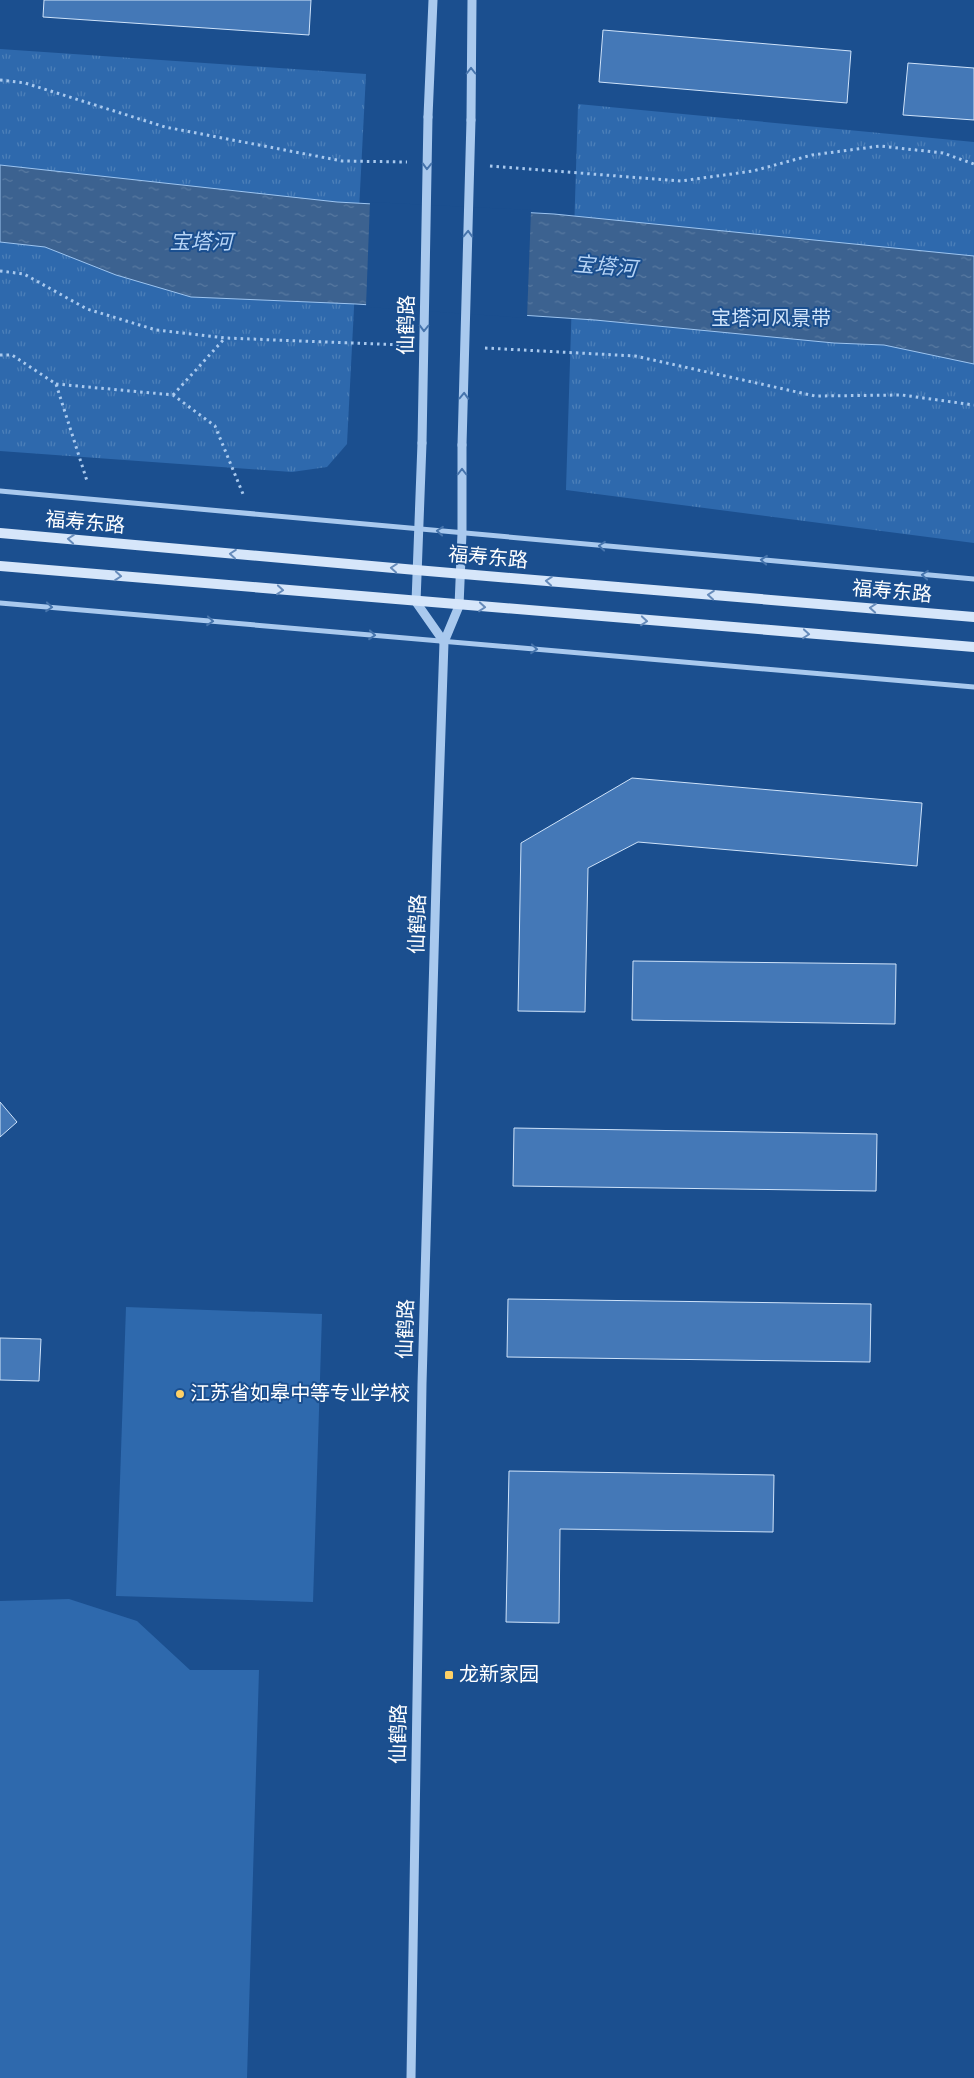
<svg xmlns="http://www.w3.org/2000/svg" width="974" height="2078" font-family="'Alegreya Sans','Noto Sans SC',sans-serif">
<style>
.grass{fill:url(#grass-tufts)}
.garden{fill:#2e69ad}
.water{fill:url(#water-ripples);stroke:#9cc4f0}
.pier{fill:#1b4f8f}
.building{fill:#4478b7;stroke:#cfe3fa}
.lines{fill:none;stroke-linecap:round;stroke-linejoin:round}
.path{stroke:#a9c9ee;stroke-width:3;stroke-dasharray:2.5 4;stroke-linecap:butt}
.minor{stroke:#a9c9ee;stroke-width:5}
.tertiary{stroke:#a9c9ee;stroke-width:9}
.secondary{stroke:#d6e6fa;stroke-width:10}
.tertiary-bridge{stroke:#a9c9ee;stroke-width:9}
.oneway{stroke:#4674ac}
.oneway2{stroke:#668bba}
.poi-dot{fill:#ffd166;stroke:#1b4f8f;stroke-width:2}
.labels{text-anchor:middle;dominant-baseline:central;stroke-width:4;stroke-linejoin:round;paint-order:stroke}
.park-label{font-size:20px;fill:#cfe3fa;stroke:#1b4f8f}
.street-label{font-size:20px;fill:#fff;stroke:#1b4f8f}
.poi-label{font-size:20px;fill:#fff;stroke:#1b4f8f;text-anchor:start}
.water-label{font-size:21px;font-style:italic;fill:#b5d3f5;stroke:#1b4f8f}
</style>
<defs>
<pattern id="grass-tufts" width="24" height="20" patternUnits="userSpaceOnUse" patternTransform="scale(1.25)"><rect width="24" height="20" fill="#2e69ad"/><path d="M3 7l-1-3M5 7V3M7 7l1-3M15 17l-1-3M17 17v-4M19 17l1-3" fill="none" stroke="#4d80b9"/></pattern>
<pattern id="water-ripples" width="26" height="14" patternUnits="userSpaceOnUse" patternTransform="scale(1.25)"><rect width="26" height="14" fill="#3c6290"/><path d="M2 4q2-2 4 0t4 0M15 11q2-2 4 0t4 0" fill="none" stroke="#597aa1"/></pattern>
</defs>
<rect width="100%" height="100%" fill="#1b4f8f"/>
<!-- grass -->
<g class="grass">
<polygon points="0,49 366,74 347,444 327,467 292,472 0,451"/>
<polygon points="578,104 974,142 974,543 566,490"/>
</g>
<!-- garden -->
<g class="garden">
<polygon points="126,1307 322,1314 313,1602 116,1596"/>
<polygon points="69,1599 137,1621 190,1670 259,1670 247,2078 0,2078 0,1601"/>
</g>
<!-- water -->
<polygon class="water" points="0,165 337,202 554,214 974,256 974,364 884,345 834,343 595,320 356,304 191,297 116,275 45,247 0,242"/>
<!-- pier -->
<polygon class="pier" points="370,202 531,210 527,318 366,307"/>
<!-- building -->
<g class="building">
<polygon points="44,0 311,0 309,35 43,17"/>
<polygon points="603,30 851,51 847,103 599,82"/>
<polygon points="908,63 974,68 974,120 903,115"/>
<polygon points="632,778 922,803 917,866 638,842 588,868 585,1012 518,1011 521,843"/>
<polygon points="633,961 896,964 895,1024 632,1020"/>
<polygon points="0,1102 17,1122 0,1137"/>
<polygon points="514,1128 877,1134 876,1191 513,1186"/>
<polygon points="508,1299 871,1304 870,1362 507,1357"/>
<polygon points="0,1338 41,1339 39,1381 0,1380"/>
<polygon points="509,1471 774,1475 773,1532 560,1529 559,1623 506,1622"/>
</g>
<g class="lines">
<!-- path -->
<g class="path">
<polyline points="0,80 25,83 165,127 342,161 407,162"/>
<polyline points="490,166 681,181 753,171 812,155 880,146 943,153 974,164"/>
<polyline points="0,271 24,274 87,309 156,330 225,338 404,345"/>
<polyline points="485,348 635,356 815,396 902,395 974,405"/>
<polyline points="0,355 12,355 56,384 87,481"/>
<polyline points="56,384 173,395 215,426 243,494"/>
<polyline points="173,395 225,338"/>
</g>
<!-- minor -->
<g class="minor">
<polyline points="0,491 974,579"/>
<polyline points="0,603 974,687"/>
</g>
<!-- tertiary -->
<g class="tertiary">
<polyline points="428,117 433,0"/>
<polyline points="471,120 472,0"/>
<polyline points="422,443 416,602 444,642"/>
<polyline points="411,2078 422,1384 437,848 444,642 459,606 462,533 462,445"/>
</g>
<!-- secondary -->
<g class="secondary">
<polyline points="0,533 416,570 974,617"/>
<polyline points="0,566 974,647"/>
</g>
<!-- tertiary-bridge -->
<g class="tertiary-bridge">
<polyline points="422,443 428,117"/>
<polyline points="462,445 471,120"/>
</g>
</g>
<!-- one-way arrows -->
<defs><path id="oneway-chevron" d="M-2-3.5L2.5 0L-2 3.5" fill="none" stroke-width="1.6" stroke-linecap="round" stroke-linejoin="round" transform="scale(1.25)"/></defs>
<g class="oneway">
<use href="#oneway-chevron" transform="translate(471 71) rotate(-90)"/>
<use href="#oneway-chevron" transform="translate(427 166) rotate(91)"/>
<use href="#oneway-chevron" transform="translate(468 234) rotate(-88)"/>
<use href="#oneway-chevron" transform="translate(424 328) rotate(91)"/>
<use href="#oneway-chevron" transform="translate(464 396) rotate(-88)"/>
<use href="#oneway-chevron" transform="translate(462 472) rotate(-90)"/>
<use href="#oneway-chevron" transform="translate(440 531) rotate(-175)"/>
<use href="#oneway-chevron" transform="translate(602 546) rotate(-175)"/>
<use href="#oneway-chevron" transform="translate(764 560) rotate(-175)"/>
<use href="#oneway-chevron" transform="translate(925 575) rotate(-175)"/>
<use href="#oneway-chevron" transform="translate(49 607) rotate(5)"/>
<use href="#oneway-chevron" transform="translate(210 621) rotate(5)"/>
<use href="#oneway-chevron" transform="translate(372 635) rotate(5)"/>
<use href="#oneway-chevron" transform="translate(534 649) rotate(5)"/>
</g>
<g class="oneway2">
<use href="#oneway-chevron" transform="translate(71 539) rotate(-175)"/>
<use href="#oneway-chevron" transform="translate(233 554) rotate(-175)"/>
<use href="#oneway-chevron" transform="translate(394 568) rotate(-175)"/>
<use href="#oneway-chevron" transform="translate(118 576) rotate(5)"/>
<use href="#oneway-chevron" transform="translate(549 581) rotate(-175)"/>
<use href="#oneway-chevron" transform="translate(280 590) rotate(5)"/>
<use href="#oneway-chevron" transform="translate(711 595) rotate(-175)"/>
<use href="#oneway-chevron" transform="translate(482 607) rotate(5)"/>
<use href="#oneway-chevron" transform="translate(873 608) rotate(-175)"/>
<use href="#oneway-chevron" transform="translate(644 621) rotate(5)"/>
<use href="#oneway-chevron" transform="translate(806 634) rotate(5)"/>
</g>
<!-- markers -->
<g class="poi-dot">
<circle cx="180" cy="1394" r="5"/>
<rect x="444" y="1670" width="10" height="10" rx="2.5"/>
</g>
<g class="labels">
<!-- park labels -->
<g class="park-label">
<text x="771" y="319">宝塔河风景带</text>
</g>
<!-- street labels -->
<g class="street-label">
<text transform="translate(407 325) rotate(-89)">仙鹤路</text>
<text transform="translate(85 523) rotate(5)">福寿东路</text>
<text transform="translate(488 558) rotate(5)">福寿东路</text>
<text transform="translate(892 592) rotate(5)">福寿东路</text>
<text transform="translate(418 924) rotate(-88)">仙鹤路</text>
<text transform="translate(406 1329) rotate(-88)">仙鹤路</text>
<text transform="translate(399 1734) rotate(-89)">仙鹤路</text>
</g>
<!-- poi labels -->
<g class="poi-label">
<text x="190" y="1394">江苏省如皋中等专业学校</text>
<text x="459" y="1675">龙新家园</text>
</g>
<!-- water labels -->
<g class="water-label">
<text x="201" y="242">宝塔河</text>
<text transform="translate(605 267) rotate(5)">宝塔河</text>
</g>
</g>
</svg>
